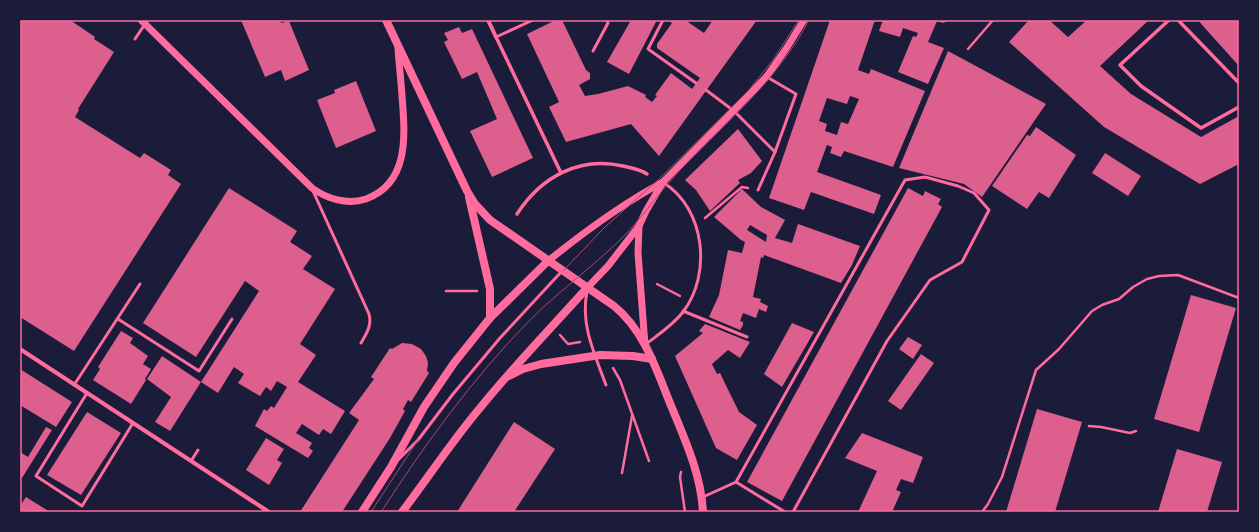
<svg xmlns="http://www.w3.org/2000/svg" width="1259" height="532" font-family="Poppins,sans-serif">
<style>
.building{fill:#dd5f8e;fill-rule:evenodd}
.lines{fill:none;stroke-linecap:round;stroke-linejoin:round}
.path{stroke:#ff6b9d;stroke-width:2.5}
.service{stroke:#ff6b9d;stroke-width:3}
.pedestrian{stroke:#ff6b9d;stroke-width:3.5}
.minor{stroke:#ff6b9d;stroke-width:4}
.tertiary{stroke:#ff6b9d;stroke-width:7}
.secondary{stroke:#ff6b9d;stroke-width:8}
.tram{stroke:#a44b75;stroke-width:1}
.neatline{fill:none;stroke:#ff6b9d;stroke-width:1.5}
</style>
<rect width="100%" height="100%" fill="#1b1b3a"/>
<!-- building -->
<g class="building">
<polygon points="20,20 70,20 95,37 94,39 114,52 78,109 79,110 75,117 140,158 144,153 171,170 168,175 181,184 74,351 20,317"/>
<polygon points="241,20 280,20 281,23 289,21 309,70 285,81 281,70 265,77"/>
<polygon points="556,20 562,20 586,70 590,73 590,79 579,85 585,96 598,94 628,86 646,95 645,97 652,102 657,96 655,95 671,73 692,89 700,78 657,48 657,44 672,23 668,20 685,20 704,33 713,20 757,20 659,156 631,124 566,142 549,107 559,102 527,34"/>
<polygon points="631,20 657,20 629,74 607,62"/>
<path d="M 830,20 L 875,20 L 858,70 L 869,74 L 871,69 L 925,91 L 893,167 L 844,151 L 841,157 L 830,153 L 832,147 L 827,145 L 817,172 L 881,195 L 874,214 L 811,192 L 804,210 L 769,198 ZM 850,96 L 859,99 L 848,124 L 841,122 L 837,135 L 825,131 L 827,124 L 819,121 L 827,98 L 847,104 Z"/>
<polygon points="883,20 949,20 943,23 937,21 928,42 944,48 928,84 898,72 913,36 916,37 918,33 903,28 900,37 879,31"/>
<polygon points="1029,20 1049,20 1068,37 1087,20 1149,20 1100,66 1131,94 1201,137 1239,116 1239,164 1200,184 1104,127 1009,42"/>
<polygon points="1198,20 1239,20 1239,66 1203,26"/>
<polygon points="459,27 462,33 472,29 533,158 492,177 470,131 497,119 477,72 462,79 444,42 448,40 444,33"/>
<polygon points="948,51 1046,104 982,197 964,184 899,168"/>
<polygon points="356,81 376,131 336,148 317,100 335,93 334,90"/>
<polygon points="1036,127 1076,155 1049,198 1039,192 1027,209 992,186 1027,135 1030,136"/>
<polygon points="738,129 762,161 751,173 738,180 740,183 710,211 696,190 685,180"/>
<polygon points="1105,153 1141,176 1128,196 1092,173"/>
<polygon points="229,188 297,231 290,242 312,256 303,269 335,289 300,344 316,355 298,382 345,411 331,434 323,429 319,435 302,424 296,433 312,443 309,448 313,451 308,458 255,426 264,409 267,411 271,406 274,408 287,387 277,381 271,391 266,387 260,396 238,383 244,374 234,367 218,393 201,382 170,431 155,422 171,397 147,379 162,356 201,382 259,291 245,281 196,357 143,323"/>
<polygon points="908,188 923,196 925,191 941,199 938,204 942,207 782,501 747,482"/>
<path d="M 742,189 L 761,207 L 785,220 L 775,238 L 792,243 L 798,224 L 860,246 L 852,265 L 841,283 L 764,255 L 763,258 L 761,257 L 753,297 L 761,299 L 760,302 L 768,306 L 766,312 L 759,309 L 756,318 L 743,313 L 740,321 L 743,322 L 743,325 L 740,330 L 709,317 L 719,295 L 728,250 L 742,253 L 745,242 L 741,240 L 714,217 ZM 750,225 L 767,235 L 766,242 L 747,230 Z"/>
<polygon points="1191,295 1236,308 1199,432 1154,419"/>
<polygon points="792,323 814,332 782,387 764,374"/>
<polygon points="705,324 750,342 740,358 728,350 712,364 717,374 720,373 739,412 757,425 737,460 716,448 675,356 703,333 699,331"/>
<polygon points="121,331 133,338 130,343 148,356 143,364 151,369 145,379 146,380 131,404 93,380 100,369 98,367"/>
<polygon points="908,337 922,345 913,359 899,349"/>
<polygon points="402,343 412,344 421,349 426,356 428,363 427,371 429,373 411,402 408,400 403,409 405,411 390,438 342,512 300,512 359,420 349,413 374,379 371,377 390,348 392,349"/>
<polygon points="921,354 934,363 901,410 888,401"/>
<polygon points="20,369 72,402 56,427 20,405"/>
<polygon points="1037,409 1082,422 1055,512 1006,512"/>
<polygon points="87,412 121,433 81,495 47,475"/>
<polygon points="514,422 555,449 514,512 457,512"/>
<polygon points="46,427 52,430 22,478 20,475 20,452 28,457"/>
<polygon points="862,433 923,457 913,483 901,479 896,490 901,492 892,512 858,512 877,471 845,458"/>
<polygon points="266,438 284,449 277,460 282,463 269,485 246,470"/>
<polygon points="1177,449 1222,462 1207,512 1158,512"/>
<polygon points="26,497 50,512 20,512 20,506"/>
</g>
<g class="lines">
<!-- path -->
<g class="path">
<polyline points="968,49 993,20"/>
<polyline points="705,218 742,187 748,188"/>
<polyline points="657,284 680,296"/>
<polyline points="446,291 477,291"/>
<polyline points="560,335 568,344 580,342"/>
<polyline points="613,368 620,380 649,461"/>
<polyline points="1089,426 1101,427 1130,433 1136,431"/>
<polyline points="681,472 680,477 685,512"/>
<polyline points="622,473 632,416"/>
<polyline points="982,512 988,504 1002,477 1036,370 1059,349 1092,311 1102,305 1119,299 1133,287 1147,279 1159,276 1178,275 1239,298"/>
</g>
<!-- service -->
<g class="service">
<polyline points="663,20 648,49 696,83"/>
<polyline points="496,37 533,20"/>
<polyline points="135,39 145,24"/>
<polyline points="593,51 608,23 607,20"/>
<polyline points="706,90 734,111 775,152 796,94 767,77"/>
<polyline points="758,190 775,152"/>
<path d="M 313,191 L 369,314 C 372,325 367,333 361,343"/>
<path d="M 587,292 C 580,324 595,355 606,385"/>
<polyline points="683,311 747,337"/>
<polyline points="118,319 199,371 232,319"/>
<path d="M 646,344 C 659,334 673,325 683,312 C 712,274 705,209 664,183"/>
<polyline points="74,385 140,284"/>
<polyline points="87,393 36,476 82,506 133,423"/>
<polyline points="398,460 418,440 453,394 500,338 562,271"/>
<polyline points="191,461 198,450"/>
<polyline points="736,482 785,512"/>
<polyline points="703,497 736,482 905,180 925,177 958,186 974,193 989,210 962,262 930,280 887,341 793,512"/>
</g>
<!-- pedestrian -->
<g class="pedestrian">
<polyline points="1169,20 1120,65 1141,86 1201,128 1239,107"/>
<polyline points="1178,20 1239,83"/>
<polyline points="496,37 561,173"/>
<path d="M 517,214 C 541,177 579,156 623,166 C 631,168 640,169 647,174"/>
</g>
<!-- minor -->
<g class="minor">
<polyline points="488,20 496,37"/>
<polyline points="20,349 269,512"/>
</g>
<!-- tertiary -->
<g class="tertiary">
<path d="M 141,20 L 312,188 C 327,199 347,205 366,199 C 410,183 405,134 402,96 C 401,80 399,64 398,48"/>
<polyline points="639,226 638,253 645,345"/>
<path d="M 548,261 C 584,232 622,204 663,182"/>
<polyline points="587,288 608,266 639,226 646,211 663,182 751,93 767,76 786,49 804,20"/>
</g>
<!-- secondary -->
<g class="secondary">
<path d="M 386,20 L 467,191 L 475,204 L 490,220 L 614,306 C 645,331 657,372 672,408 C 686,442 701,475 703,512"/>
<polyline points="469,197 490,289 490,318"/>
<polyline points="509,376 523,369 541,364 600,355 633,356 652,359"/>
<polyline points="362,512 391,467 424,407 454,363 490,318 548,261"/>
<path d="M 402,512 C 428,478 452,441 480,408 C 514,366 551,328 587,288"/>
</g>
<!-- tram -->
<g class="tram">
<polyline points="563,271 604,228 659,179 748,91 773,60 799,20"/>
<polyline points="371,512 418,440"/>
<path d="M 381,512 C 425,444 473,378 530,320 C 561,289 597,264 628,232 C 646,212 662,189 681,169 C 727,121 778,80 809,20"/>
</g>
</g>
<!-- border -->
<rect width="1259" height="532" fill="none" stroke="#1b1b3a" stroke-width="42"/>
<rect x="21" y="21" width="1217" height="490" class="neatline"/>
</svg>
